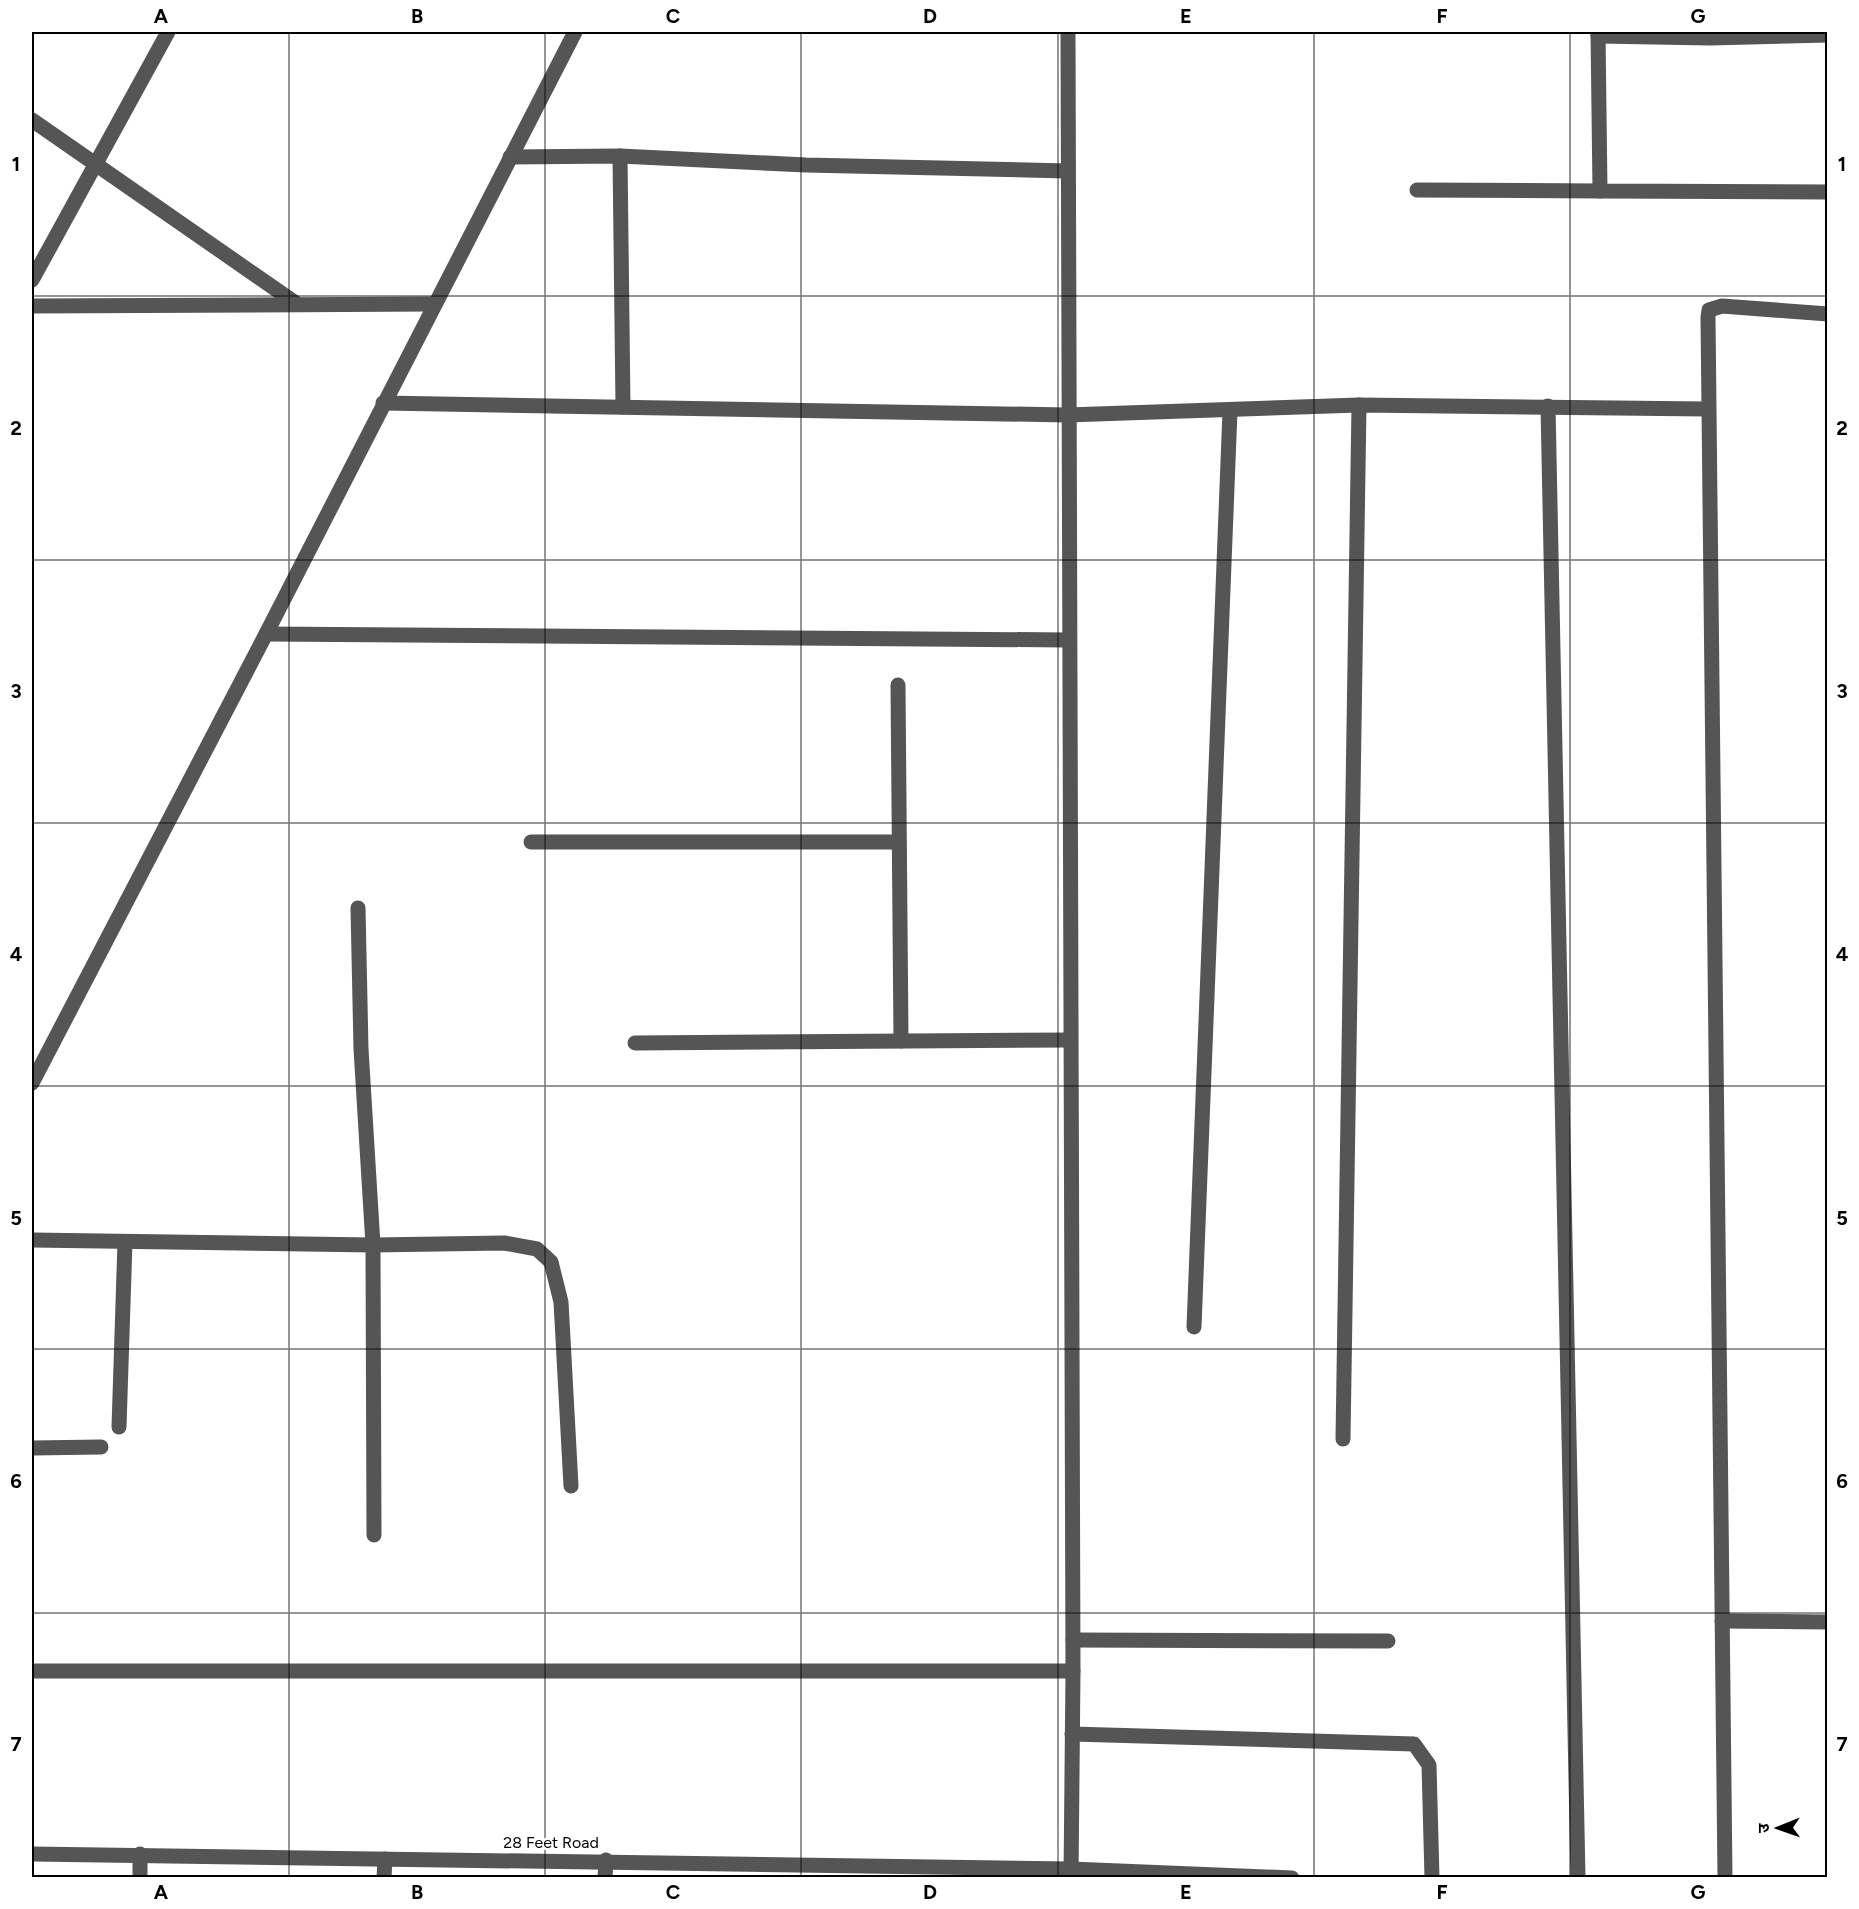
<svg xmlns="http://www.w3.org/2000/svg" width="1859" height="1909" font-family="Figtree,'Noto Sans Devanagari',sans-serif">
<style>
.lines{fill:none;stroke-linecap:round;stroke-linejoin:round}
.minor{stroke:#555;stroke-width:15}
.grid{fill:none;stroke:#000;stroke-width:1.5;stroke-opacity:0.55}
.labels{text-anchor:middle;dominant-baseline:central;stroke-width:5;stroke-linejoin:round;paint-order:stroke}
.street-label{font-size:16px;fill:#000;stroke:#fff}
.neatline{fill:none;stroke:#000;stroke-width:2}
.grid-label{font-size:20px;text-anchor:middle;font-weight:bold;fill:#000}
</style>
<rect width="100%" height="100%" fill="#fff"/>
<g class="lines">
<!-- minor -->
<g class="minor">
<polyline points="1068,32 1073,1671 1071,1878"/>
<polyline points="1598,32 1600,191 1828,192"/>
<polyline points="1598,36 1710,38 1828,35"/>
<polyline points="32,120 297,304"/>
<polyline points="620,156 623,407"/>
<polyline points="510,157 620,156 806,165 1068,171"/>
<polyline points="1417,190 1600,191"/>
<polyline points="32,280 168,32"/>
<polyline points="32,306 434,304"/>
<polyline points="383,403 1067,415 1359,405 1707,409"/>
<polyline points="1548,406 1578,1878"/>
<polyline points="266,634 1068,640"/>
<polyline points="898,685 901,1041"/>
<polyline points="531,842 899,842"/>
<polyline points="358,908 361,1049 373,1245 504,1243 537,1249 551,1262 561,1302 571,1486"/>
<polyline points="635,1043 1070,1040"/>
<polyline points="32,1083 266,634 575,32"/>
<polyline points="32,1240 373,1245 374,1535"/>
<polyline points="1194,1327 1230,411"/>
<polyline points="119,1427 125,1242"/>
<polyline points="1343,1439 1359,405"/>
<polyline points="32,1448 101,1447"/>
<polyline points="1722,1621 1828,1622"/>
<polyline points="1073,1640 1388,1641"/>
<polyline points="32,1671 1073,1671"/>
<polyline points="1072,1734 1414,1744 1429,1765 1432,1878"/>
<polyline points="32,1854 1071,1869 1292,1878"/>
<polyline points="140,1878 140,1854"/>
<polyline points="384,1878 385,1859"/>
<polyline points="605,1878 606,1860"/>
<polyline points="1725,1878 1708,317 1709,310 1722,306 1828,314"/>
</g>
</g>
<!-- grid -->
<path class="grid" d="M 289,32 L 289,1878M 545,32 L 545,1878M 801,32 L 801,1878M 1058,32 L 1058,1878M 1314,32 L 1314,1878M 1570,32 L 1570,1878M 32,296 L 1828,296M 32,560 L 1828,560M 32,823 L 1828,823M 32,1086 L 1828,1086M 32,1349 L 1828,1349M 32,1613 L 1828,1613"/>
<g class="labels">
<!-- street labels -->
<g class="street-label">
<text x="551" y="1842">28 Feet Road</text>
</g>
</g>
<!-- border -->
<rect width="1859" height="1909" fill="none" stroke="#ffffff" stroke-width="66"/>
<!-- north arrow -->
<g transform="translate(1778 1828) rotate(269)" stroke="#ffffff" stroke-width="4.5" paint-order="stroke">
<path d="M0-4.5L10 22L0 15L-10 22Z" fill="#000000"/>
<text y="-9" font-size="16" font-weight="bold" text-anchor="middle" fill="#000000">उ</text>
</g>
<rect x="33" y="33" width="1793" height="1843" class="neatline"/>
<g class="grid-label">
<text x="161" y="23">A</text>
<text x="417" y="23">B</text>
<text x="673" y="23">C</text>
<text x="930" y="23">D</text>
<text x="1186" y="23">E</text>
<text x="1442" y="23">F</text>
<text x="1698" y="23">G</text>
<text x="16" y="171">1</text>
<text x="1842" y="171">1</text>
<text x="16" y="435">2</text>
<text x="1842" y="435">2</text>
<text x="16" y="698">3</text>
<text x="1842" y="698">3</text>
<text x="16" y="961">4</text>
<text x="1842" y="961">4</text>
<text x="16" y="1225">5</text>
<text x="1842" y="1225">5</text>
<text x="16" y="1488">6</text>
<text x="1842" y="1488">6</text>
<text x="16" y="1751">7</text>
<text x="1842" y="1751">7</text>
<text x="161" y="1899">A</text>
<text x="417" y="1899">B</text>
<text x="673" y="1899">C</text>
<text x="930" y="1899">D</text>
<text x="1186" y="1899">E</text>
<text x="1442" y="1899">F</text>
<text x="1698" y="1899">G</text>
</g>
</svg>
